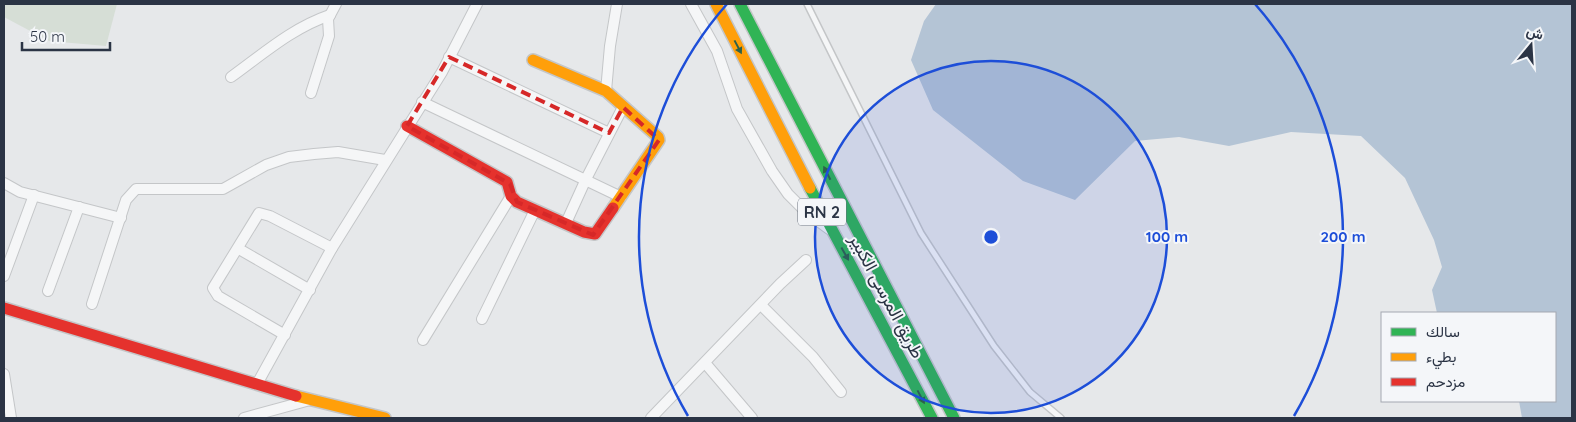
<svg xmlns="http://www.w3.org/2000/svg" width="1576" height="422" font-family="Quicksand,Vazirmatn,sans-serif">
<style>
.green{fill:#d6ded6}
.water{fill:#b4c4d5}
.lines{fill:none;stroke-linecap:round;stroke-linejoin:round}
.lane-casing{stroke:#c4c6c8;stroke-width:8}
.street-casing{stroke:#c4c6c8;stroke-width:12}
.fast-casing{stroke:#c4c6c8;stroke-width:14}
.slow-casing{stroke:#c4c6c8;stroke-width:14}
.jam-casing{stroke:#c4c6c8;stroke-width:14}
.lane{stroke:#f5f6f7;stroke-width:5}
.street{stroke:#f5f6f7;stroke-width:10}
.fast{stroke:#30b455;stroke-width:11}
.slow{stroke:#ff9f0a;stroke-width:11}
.jam{stroke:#e5322d;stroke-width:11}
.oneway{fill:#2d614b}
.marked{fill:none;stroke:#d62828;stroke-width:4;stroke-dasharray:10 6;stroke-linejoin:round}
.ring{fill:none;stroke:#1d4ed8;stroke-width:2.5}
.labels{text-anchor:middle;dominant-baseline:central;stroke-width:4;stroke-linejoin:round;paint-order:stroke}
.shield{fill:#f4f6f9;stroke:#676e7b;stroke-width:1}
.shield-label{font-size:16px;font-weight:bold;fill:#2b3445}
.street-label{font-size:18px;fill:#2b3445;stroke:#f4f6f9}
.centre{fill:#1d4ed8;stroke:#f4f6f9;stroke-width:2.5}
.ring-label{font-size:15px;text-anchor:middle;font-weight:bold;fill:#1d4ed8;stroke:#f4f6f9;stroke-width:4;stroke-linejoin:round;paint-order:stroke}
</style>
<rect width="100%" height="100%" fill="#e6e8ea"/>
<!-- green -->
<polygon class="green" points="4,4 117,4 106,46 49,41 4,17"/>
<!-- water -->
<polygon class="water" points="936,4 1572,4 1572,418 1522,418 1519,401 1555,401 1555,313 1437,313 1432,290 1442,267 1434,240 1405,178 1361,136 1291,132 1229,146 1179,137 1135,141 1075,200 1023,181 933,110 911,60 924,21"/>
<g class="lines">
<!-- lane casing -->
<g class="lane-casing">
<polyline id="lane" points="807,4 921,233 994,346 1030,392 1061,418"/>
</g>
<!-- street casing -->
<g class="street-casing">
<g id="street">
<polyline points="691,4 717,51 737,109 772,171 788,194 807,213 829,229"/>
<polyline points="449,57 609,133"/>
<path d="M 231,77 C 263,54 292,28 330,15"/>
<polyline points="606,91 610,46 617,4"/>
<polyline points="311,93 329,36 328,19 336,4"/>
<polyline points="422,102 621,197"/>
<polyline points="4,183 20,192 121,218"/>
<polyline points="566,223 586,179 623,107"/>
<polyline points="239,249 310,290"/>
<polyline points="4,276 34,195"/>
<polyline points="48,291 79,207"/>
<polyline points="92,304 126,200 136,189 223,189 266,165 289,157 314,154 338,152 385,160"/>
<polyline points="761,305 813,357 841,392"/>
<polyline points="482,319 535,210"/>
<polyline points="285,335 218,296 213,288 259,213 270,216 332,248"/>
<polyline points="423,340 511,196"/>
<polyline points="706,364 752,418"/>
<polyline points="4,374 11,418"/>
<polyline points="257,384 332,248 442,72 477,4"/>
<polyline points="244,418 310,400"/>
<polyline points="651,418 780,284 806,260"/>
</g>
</g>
<!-- fast casing -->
<g class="fast-casing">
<g id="fast">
<polyline points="740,4 954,418"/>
<polyline points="810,188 932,418"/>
</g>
</g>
<!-- slow casing -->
<g class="slow-casing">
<g id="slow">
<polyline points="716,4 810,188"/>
<polyline points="533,60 606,91 658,137 659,140 613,208"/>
<polyline points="296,396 385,418"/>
</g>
</g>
<!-- jam casing -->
<g class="jam-casing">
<g id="jam">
<polyline points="407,126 507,182 511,196 517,202 584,232 595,234 613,208"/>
<polyline points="4,308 296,396"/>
</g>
</g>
<!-- lane -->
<use href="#lane" class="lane"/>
<!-- street -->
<use href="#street" class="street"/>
<!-- fast -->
<use href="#fast" class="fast"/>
<!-- slow -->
<use href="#slow" class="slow"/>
<!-- jam -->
<use href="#jam" class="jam"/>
</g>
<!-- one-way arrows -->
<defs><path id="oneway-solid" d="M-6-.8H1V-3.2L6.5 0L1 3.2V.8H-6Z" transform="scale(1.25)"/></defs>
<g class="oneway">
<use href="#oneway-solid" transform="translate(738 47) rotate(62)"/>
<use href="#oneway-solid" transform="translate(827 173) rotate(-117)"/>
<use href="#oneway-solid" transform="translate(845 254) rotate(61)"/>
<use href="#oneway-solid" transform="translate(921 397) rotate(62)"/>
</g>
<!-- marked area -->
<path class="marked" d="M 449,57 L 609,133 L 623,107 L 659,140 L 593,235 L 517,202 L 510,184 L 407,126 Z"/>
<!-- distance rings -->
<circle cx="991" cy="237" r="176" fill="#1d4ed8" fill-opacity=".12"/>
<g class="ring">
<circle cx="991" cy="237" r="176"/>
<path d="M688 416A352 352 0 0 1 727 4M1255 4A352 352 0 0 1 1294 416"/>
</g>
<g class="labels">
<!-- shield labels -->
<rect class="shield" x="798" y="198.5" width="48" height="27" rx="4"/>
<g class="shield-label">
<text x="822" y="212">RN 2</text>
</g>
<!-- street labels -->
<g class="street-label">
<text transform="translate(887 296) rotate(62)">طريق المرسى الكبير</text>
</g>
</g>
<circle cx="991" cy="237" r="8" class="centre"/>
<g class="ring-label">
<text x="1167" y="242">100 m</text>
<text x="1343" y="242">200 m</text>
</g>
<!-- border -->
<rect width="1576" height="422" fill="none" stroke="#2b3445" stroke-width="10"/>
<!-- legend -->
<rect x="1381" y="312" width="175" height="90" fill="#f4f6f9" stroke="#a4a8b1"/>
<rect x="1391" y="328" width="25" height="8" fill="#30b455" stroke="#a4a8b1"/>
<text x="1426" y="337" font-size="15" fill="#2b3445">سالك</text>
<rect x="1391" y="353" width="25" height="8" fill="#ff9f0a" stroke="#a4a8b1"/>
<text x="1426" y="362" font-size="15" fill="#2b3445">بطيء</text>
<rect x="1391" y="378" width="25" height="8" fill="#e5322d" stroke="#a4a8b1"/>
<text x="1426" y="387" font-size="15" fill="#2b3445">مزدحم</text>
<!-- north arrow -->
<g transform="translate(1531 45) rotate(18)" stroke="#f4f6f9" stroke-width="4" paint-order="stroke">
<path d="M0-4L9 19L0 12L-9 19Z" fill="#2b3445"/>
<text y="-8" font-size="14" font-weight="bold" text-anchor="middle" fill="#2b3445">ش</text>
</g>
<!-- scale -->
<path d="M22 42v8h88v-8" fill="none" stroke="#2b3445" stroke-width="2.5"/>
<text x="30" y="42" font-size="15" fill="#2b3445" stroke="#f4f6f9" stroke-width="4" paint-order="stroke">50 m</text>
</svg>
